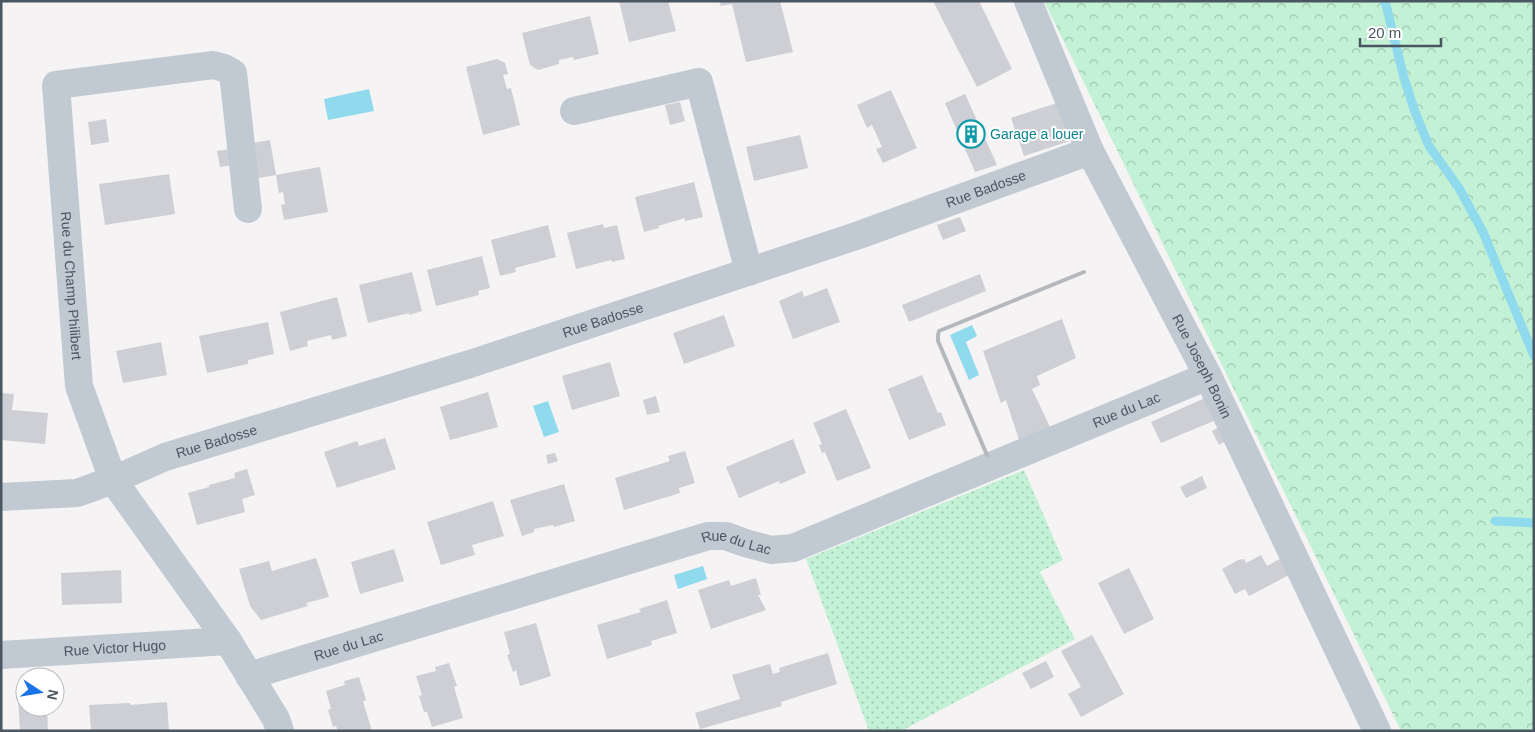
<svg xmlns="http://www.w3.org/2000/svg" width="1535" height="732" font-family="Arial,sans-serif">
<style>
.grass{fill:url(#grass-dots)}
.park{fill:url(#park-crowns)}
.water{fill:#90daee}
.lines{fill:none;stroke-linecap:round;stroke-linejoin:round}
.stream{stroke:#90daee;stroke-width:9}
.building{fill:#cdcfd5}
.minor{stroke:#c1cad2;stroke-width:28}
.rail{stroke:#b5b8bd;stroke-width:4}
.labels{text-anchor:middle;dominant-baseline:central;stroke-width:4;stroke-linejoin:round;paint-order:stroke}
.culture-label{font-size:14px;fill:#0d838f;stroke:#fff;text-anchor:start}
.street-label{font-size:14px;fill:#4a5661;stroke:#fff}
</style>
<defs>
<pattern id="grass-dots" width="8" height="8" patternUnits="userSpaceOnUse" patternTransform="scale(1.25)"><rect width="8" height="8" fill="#c3f1d5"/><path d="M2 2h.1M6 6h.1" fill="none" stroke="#a0c6b0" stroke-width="1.8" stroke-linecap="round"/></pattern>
<pattern id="park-crowns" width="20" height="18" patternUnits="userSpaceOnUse" patternTransform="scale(1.25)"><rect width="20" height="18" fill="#c3f1d5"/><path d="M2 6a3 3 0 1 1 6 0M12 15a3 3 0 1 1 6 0" fill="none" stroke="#a0c6b0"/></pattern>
</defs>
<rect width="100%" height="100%" fill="#f5f3f3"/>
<!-- grass -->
<polygon class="grass" points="1024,470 1063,560 1040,572 1075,639 901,731 869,731 806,559"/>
<!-- park -->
<polygon class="park" points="1044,1 1534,1 1534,731 1401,731"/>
<!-- water -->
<g class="water">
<polygon points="369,89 374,111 328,120 324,99"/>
<polygon points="972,325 977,336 966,342 979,375 969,380 950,335"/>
<polygon points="548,401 559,432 544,437 533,406"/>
<polygon points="703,566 707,579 678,589 674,575"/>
</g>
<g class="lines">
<!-- stream -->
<g class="stream">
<polyline points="1385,1 1404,78 1415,112 1429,146 1459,188 1483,232 1534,356"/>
<polyline points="1495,521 1534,523"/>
</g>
</g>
<!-- building -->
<g class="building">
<polygon points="619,1 668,1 676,31 629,42"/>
<polygon points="719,1 780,1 793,52 746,62 732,4 721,6"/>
<polygon points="933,1 979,1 1012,69 977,87"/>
<polygon points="590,16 599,54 574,60 573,57 559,60 559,64 538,70 530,65 522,33"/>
<polygon points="497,59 505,63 508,74 503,75 507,89 511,88 520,125 483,135 466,67"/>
<polygon points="891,90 917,148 883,163 876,149 882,147 872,125 867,128 857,105"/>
<polygon points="965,94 997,165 975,172 945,103"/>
<polygon points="680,102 685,121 670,125 665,105"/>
<polygon points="1060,102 1076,139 1024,156 1011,118"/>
<polygon points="106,119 109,142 91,145 88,122"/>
<polygon points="800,135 808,168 754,181 746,147"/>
<polygon points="270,140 276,175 253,179 246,144"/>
<polygon points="230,149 233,165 220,167 217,151"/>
<polygon points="320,167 328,212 284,220 281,205 285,204 283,192 279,193 276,175"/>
<polygon points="169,174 175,214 105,225 99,184"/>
<polygon points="694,182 703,217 685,221 685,218 658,226 659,228 644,232 635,197"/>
<polygon points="960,217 966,231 943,240 937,225"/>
<polygon points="603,224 604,228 617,225 625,259 612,262 611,260 576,269 567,233"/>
<polygon points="548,225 556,257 515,268 516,272 500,276 491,240"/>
<polygon points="482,256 490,288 478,291 479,295 436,306 427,270"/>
<polygon points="412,272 422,311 409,315 409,313 368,323 359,285"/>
<polygon points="980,274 986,291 909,322 902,305"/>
<polygon points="827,288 840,322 793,339 779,301 802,291 804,297"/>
<polygon points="337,297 347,336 332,340 331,335 307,341 308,346 290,351 280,312"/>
<polygon points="724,315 735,346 684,364 673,333"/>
<polygon points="1062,319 1076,358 1037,376 1040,385 1032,389 1050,427 1019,440 1006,400 1001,403 983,351"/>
<polygon points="268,322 274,354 248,360 248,364 207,373 199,336"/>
<polygon points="161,342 167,375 123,383 116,351"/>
<polygon points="610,362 620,396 572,410 562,376"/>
<polygon points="922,375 938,413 941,412 946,425 909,440 888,389"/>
<polygon points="488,392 498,427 450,440 440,407"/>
<polygon points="1,393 14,394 12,410 48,413 45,444 1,440"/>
<polygon points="656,396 660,412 647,415 643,400"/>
<polygon points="1205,398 1216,420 1161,443 1151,422"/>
<polygon points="846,409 871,468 837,481 825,452 822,453 819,445 822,444 813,423"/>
<polygon points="1219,427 1226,441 1219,445 1212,431"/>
<polygon points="385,438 396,469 337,488 324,452 357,441 359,446"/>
<polygon points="793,439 806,473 780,484 779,481 739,498 726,467"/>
<polygon points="685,451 695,483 679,488 680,493 624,510 615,478 670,461 668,456"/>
<polygon points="555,453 558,461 548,464 546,455"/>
<polygon points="247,469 255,495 242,499 245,512 197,525 188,493 209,487 209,485 235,478 234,473"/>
<polygon points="1202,476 1207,488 1186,498 1180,487"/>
<polygon points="564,484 575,521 554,527 553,525 534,529 534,532 522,536 510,500"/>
<polygon points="493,501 504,536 472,545 475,555 441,565 427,522"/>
<polygon points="394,549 404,581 360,594 351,562"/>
<polygon points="1261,555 1267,566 1283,557 1291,574 1249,596 1245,589 1235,594 1222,569 1238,560 1244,559 1246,563"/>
<polygon points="316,558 329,597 306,603 308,606 261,620 250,606 239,569 269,561 272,571"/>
<polygon points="1129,568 1154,619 1124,634 1098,583"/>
<polygon points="121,570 122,603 62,605 61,573"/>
<polygon points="756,578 761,595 758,595 766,610 711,629 698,590 729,580 731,586"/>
<polygon points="667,600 677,633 651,641 652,645 607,659 597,625 641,612 639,609"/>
<polygon points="536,623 551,676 520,686 516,670 513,672 507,655 510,654 504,632"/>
<polygon points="1092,635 1124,694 1081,717 1068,694 1081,687 1061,651"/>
<polygon points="828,653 837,684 781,702 782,706 700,729 695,713 740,699 732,675 770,664 773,674 780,672 779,668"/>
<polygon points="1046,661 1054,677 1031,689 1022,673"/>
<polygon points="449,663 457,686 454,687 463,718 432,727 427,712 424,712 419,696 422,695 416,676 436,671 435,667"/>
<polygon points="359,677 366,700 363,701 372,731 338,731 336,726 333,727 328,710 331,709 326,691 345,685 344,681"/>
<polygon points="18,697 25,697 25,707 47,707 48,731 20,731"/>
<polygon points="167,702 169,731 91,731 89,705 130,703 130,705"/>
</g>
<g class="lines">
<!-- minor -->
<g class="minor">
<path id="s1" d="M 1028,1 L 1090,151 L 1208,376 L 1377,731"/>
<polyline points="574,111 699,82 749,272"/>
<path id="s2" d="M 248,209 L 233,73 L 224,68 L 213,65 L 56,85 L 79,386 L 113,480 L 228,641 L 276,719 L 280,731"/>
<path id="s3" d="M 1,497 L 77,493 L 113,480 L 165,457 L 470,364 L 859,235 L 1090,151"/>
<path id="s4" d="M 1,655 L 228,641"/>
<path id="s5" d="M 249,676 L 708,536 L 726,536 L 745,543 L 771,550 L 793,548 L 1208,376"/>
</g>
<!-- rail -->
<polyline class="rail" points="987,455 938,341 938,335 939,331 1084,272"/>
</g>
<!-- icons -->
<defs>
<g id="building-ring" transform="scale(1.4375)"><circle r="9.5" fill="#fff" stroke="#0f9aa8" stroke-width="1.5"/><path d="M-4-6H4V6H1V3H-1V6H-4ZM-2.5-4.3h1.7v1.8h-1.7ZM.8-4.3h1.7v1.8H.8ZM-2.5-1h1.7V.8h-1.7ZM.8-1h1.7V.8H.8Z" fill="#0f9aa8"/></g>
</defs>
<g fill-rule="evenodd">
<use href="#building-ring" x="971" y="134"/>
</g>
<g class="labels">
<!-- culture labels -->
<g class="culture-label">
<text x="990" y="134">Garage a louer</text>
</g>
<!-- street labels -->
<g class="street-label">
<text stroke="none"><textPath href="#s3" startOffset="1035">Rue Badosse</textPath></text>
<text stroke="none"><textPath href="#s2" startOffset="518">Rue du Champ Philibert</textPath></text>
<text stroke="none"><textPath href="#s3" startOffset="630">Rue Badosse</textPath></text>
<text stroke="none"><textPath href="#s1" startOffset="405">Rue Joseph Bonin</textPath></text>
<text stroke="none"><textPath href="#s5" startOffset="928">Rue du Lac</textPath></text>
<text stroke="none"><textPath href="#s3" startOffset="225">Rue Badosse</textPath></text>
<text stroke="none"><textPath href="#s5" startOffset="509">Rue du Lac</textPath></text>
<text stroke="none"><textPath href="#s5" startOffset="104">Rue du Lac</textPath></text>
<text stroke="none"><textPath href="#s4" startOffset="114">Rue Victor Hugo</textPath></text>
</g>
</g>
<!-- border -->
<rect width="1535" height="732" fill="none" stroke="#4a5661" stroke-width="5"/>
<!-- north arrow -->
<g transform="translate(40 692) rotate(102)"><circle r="24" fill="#ffffff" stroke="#b7bbc0"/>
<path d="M0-4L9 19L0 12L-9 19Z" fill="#1a73e8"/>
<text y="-8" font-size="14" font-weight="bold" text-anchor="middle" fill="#4a5661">N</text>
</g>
<!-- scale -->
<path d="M1360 38v8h81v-8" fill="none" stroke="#4a5661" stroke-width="2.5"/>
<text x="1368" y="38" font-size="15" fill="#4a5661" stroke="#ffffff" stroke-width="4" paint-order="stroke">20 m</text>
</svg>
